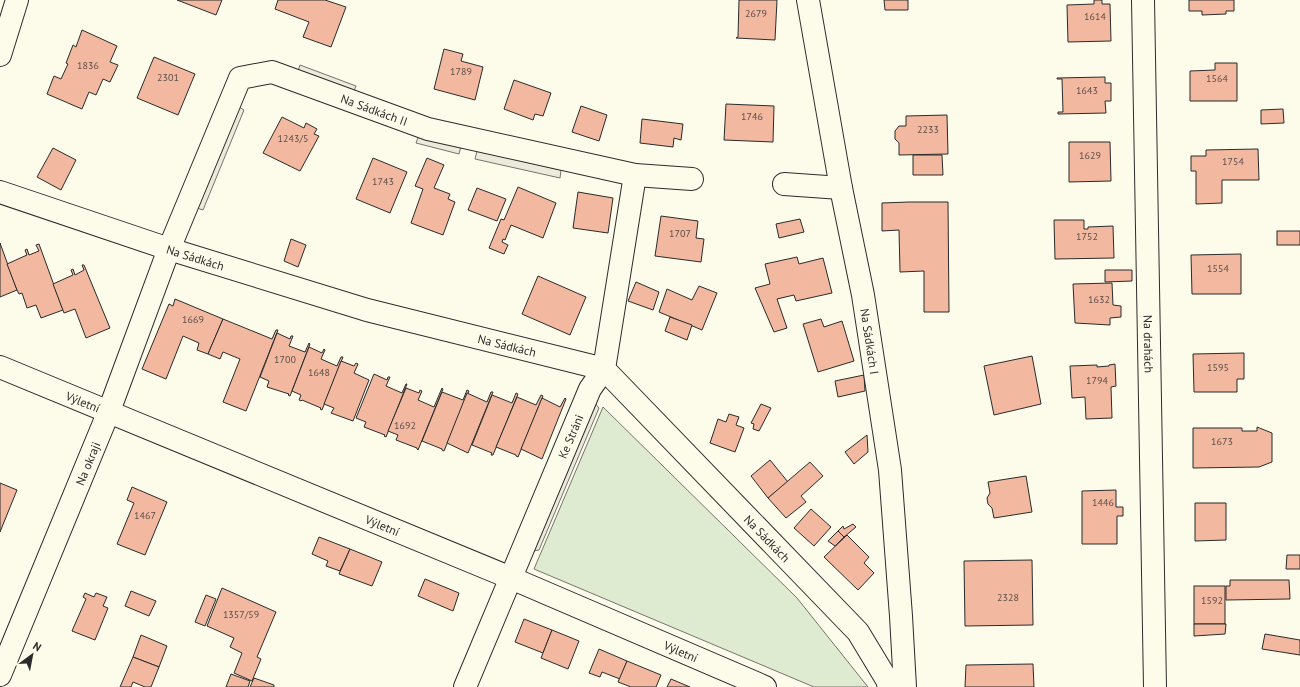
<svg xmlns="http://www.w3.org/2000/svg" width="1300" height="687" font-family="'PT Sans',sans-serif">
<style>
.green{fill:#deebd1;stroke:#74746e}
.parking{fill:#eceadb;stroke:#74746e}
.building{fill:#f2b8a0;stroke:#2b2b2b}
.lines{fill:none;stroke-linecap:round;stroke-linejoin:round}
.street-casing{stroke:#2b2b2b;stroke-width:24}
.street{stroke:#fdfbea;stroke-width:22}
.labels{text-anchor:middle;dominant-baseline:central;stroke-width:3;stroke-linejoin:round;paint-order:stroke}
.number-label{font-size:10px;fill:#5d4e48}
.street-label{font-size:12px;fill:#2b2b2b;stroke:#fdfbea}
</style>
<rect width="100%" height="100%" fill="#fdfbea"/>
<!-- green -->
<polygon class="green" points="603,407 797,598 868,687 814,687 534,569"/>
<!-- parking -->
<g class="parking">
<polygon points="300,65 356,86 354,91 298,71"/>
<polygon points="236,105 244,110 203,210 194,207"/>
<polygon points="419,135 461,146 459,154 416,143"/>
<polygon points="477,151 561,170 560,178 475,159"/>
<polygon points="593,401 599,408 539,550 528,552"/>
</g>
<!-- building -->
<g class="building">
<polygon points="177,0 222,0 216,15"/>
<polygon points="278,0 325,0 346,7 331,47 303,37 309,22 275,9"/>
<polygon points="739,0 777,0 775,40 736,38 738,37"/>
<polygon points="884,0 908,0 908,10 885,10"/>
<polygon points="1094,0 1102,0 1102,4 1110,4 1111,41 1068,42 1067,5 1094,4"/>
<polygon points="1189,0 1234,0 1234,11 1226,11 1226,14 1202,15 1202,11 1189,11"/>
<polygon points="82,30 117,46 110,62 118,65 110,82 103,79 96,95 89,92 82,109 47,94 54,76 61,79 68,64 66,63 73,45 76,47"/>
<polygon points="444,49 463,54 461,61 483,67 475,100 434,89"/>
<polygon points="154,57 195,74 178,115 137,98"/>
<polygon points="1215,63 1237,63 1237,101 1190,101 1190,71 1215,70"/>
<polygon points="1105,77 1105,83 1111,83 1111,101 1105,101 1106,113 1058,114 1058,112 1063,112 1062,79 1057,79 1057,78"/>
<polygon points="514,80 551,93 543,116 535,114 533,120 504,109"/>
<polygon points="726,104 774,106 773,142 724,140"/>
<polygon points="581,106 607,115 599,141 572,132"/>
<polygon points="1283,109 1284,123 1261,124 1261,110"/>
<polygon points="947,115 948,154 899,155 899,143 895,139 895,131 899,126 906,126 906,116"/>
<polygon points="282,117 304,128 306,123 317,129 314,134 319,136 300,171 263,153"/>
<polygon points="642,119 683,124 681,140 674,138 673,147 640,143"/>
<polygon points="1069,142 1110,142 1111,181 1069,182"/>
<polygon points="53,148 76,160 61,190 37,177"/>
<polygon points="1258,149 1259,180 1222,180 1222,203 1196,204 1196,171 1191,171 1191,156 1206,156 1206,150"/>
<polygon points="913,155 942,155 943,175 913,175"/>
<polygon points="373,158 407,172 390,213 356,199"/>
<polygon points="427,158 444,165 434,188 450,194 448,199 455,202 443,235 411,223 423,189 415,186"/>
<polygon points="518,187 556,203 543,238 511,225 505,240 503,239 502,242 508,245 504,254 489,248 501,219 504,220"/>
<polygon points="477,188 506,199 497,221 468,210"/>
<polygon points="578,192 613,198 608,233 573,228"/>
<polygon points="909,202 948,202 949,312 924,312 924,271 900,272 899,230 882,231 882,203"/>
<polygon points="661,216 698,221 696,238 704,239 701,262 655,256"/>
<polygon points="800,219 804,232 779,238 776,224"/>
<polygon points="1054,220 1084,220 1084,229 1088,229 1088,227 1113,226 1114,258 1055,259"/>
<rect x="1277" y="231" width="23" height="14"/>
<polygon points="291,239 306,245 298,267 284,261"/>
<polygon points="0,243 17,290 0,297"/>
<polygon points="39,244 63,310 41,318 36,305 27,308 22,293 19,294 17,290 7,264 27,255 25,250 27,249 29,255 39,251 36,245"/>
<polygon points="1241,254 1241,294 1192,294 1191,255"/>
<polygon points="797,257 799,264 823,258 832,293 796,301 794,295 777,299 787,328 774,332 755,288 770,284 765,264"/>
<polygon points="82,265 84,265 110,328 86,338 75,309 64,313 53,284 73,275 71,270 73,269 75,275 84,270"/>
<polygon points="1105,270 1132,270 1132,281 1105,282"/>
<polygon points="538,276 586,297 570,335 522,314"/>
<polygon points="636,282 659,292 653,310 628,301"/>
<polygon points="1112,283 1113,305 1121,306 1121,317 1110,318 1110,325 1075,323 1073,284"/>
<polygon points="699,286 717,293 702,330 659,312 667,289 692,300"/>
<polygon points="175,299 223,319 208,354 197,350 199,343 183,336 166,379 142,369 169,304 173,306"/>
<polygon points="670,317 692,325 687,340 665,331"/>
<polygon points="223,319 272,339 276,330 278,330 246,411 223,402 240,359 223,352 220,359 208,354"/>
<polygon points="821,319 824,327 842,321 854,361 818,372 803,324"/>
<polygon points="277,333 290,339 291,336 293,336 289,346 305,352 309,343 310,344 290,396 288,395 289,394 267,387 269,381 260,377"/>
<polygon points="309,347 322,353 324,349 325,350 321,359 337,366 341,357 343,357 322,410 320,409 321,408 302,400 301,401 299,400 301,395 292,391"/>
<polygon points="1244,353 1244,379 1237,379 1237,392 1194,392 1193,354"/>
<polygon points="1032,356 1041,404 994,415 984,366"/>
<polygon points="341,361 354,366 356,363 358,364 354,373 369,380 353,421 331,413 334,408 324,404"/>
<polygon points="1115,364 1116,386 1111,387 1112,418 1086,419 1085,397 1072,398 1070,366 1097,365 1097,367 1109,366 1109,365"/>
<polygon points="374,374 387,380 388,377 390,377 386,386 402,393 406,384 407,384 386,437 384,436 385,435 364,427 366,422 356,418"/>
<polygon points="864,375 865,391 838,397 835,381"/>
<polygon points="406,388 419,393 420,390 422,391 418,400 434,407 442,388 443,389 418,450 417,449 417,448 396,440 398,435 388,431"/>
<polygon points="467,390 469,391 444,451 442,450 442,449 422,441 442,392 463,400"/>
<polygon points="491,392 493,392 468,453 447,443 467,393 487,402"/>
<polygon points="516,393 518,394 493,455 491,455 492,453 472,445 492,395 512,403"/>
<polygon points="541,395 543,396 518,457 516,456 516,455 496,447 517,397 536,405"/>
<polygon points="542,398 560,407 565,398 566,399 542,459 521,449"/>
<polygon points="761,404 771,408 759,431 753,429 754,424 751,423"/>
<polygon points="729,414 739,417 736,425 744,428 735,452 710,443 718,419 726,422"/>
<polygon points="1257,427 1272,433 1272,462 1259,467 1193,468 1193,428 1242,428 1242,431 1257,431"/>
<polygon points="867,435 868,452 854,464 845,452"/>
<polygon points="770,460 788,482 768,498 751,476"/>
<polygon points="810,462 823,476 801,496 806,502 786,518 768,498"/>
<polygon points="1026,476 1032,512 994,518 992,508 988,504 987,498 990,493 988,482"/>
<polygon points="0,483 17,490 0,532"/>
<polygon points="132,487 167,502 145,555 117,544 134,503 127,500"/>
<polygon points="1116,490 1116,507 1123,507 1123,516 1117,516 1117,544 1082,544 1082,491"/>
<polygon points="1195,503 1226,503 1226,540 1195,541"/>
<polygon points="811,509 831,527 814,546 794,528"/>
<polygon points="853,524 856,527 844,537 838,531 843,526 844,529"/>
<polygon points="838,531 844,537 835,546 828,541"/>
<polygon points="847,535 869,557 864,563 874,573 858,590 824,557"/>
<polygon points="319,537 350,549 340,571 326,566 328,561 312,554"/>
<polygon points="350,549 382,562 372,586 339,574"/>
<polygon points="1287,555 1300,555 1300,569 1286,569"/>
<polygon points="1032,560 1033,625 965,626 964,561"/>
<polygon points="425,579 459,593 453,611 418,596"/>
<polygon points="1230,580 1289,580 1290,599 1226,600 1226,586 1230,586"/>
<rect x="1194" y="586" width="31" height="38"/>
<polygon points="222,588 276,612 257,657 261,659 252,681 234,673 242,653 230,647 234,638 207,626"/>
<polygon points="131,591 156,601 149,616 125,606"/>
<polygon points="85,593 94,597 96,593 107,597 103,606 108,608 95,640 72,631 86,599 83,597"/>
<polygon points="206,595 216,599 205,626 195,622"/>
<polygon points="524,619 552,630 543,653 515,642"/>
<polygon points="1194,624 1226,624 1225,634 1194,636"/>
<polygon points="552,630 579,641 568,669 541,658"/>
<polygon points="1265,634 1300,640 1300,655 1262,649"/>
<polygon points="141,635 167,646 159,667 133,657"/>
<polygon points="599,649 627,661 620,679 602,672 600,677 589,673"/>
<polygon points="133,657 159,667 151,687 145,687 133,682 131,687 120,687"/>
<polygon points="627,661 661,675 656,687 631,687 618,682"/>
<polygon points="1033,664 1034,687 965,687 966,665"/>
<polygon points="231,674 250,681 248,687 226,687"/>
<polygon points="254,678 274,685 274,687 250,687"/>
<polygon points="671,679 690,687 667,687"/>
</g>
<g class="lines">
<!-- street casing -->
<g class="street-casing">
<g id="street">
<path id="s1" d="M 808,0 L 841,188 L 863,295 L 890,470 L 901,616 L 905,687"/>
<path id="s2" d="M 1143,0 L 1155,687"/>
<polyline points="0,55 17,0"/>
<polyline points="784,184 841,188"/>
<path id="s3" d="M 0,192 L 169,249 L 367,310 L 604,369 L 858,632 L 887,680 L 889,687"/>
<path id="s4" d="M 0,367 L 511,578 L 765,687"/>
<path id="s5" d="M 0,675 L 109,411 L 169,249 L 240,78 L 272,72 L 428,129 L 635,175 L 692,179"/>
<path id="s6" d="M 465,687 L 590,389 L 604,369 L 635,175"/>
</g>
</g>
<!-- street -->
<use href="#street" class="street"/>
</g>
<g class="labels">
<!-- number labels -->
<g class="number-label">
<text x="756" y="13">2679</text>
<text x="1095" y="16">1614</text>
<text x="88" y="65">1836</text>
<text x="461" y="71">1789</text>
<text x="168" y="77">2301</text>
<text x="1217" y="78">1564</text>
<text x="1087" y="90">1643</text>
<text x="752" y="116">1746</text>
<text x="928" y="129">2233</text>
<text x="293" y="138">1243/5</text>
<text x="1090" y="155">1629</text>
<text x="1233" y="161">1754</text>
<text x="383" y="181">1743</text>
<text x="680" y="233">1707</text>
<text x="1087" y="236">1752</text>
<text x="1218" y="268">1554</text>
<text x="1099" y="299">1632</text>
<text x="193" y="319">1669</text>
<text x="285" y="359">1700</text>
<text x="1218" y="367">1595</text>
<text x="319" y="372">1648</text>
<text x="1097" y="380">1794</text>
<text x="405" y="425">1692</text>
<text x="1222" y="441">1673</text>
<text x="1103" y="502">1446</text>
<text x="145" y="515">1467</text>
<text x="1008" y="597">2328</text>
<text x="1212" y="600">1592</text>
<text x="241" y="614">1357/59</text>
</g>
<!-- street labels -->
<g class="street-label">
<text stroke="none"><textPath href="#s5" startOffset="785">Na Sádkách II</textPath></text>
<text stroke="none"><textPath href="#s3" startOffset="206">Na Sádkách</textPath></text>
<text stroke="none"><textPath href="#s1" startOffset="347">Na Sádkách I</textPath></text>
<text stroke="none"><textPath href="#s3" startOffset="530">Na Sádkách</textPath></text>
<text stroke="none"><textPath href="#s2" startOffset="344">Na drahách</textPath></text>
<text stroke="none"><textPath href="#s4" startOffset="90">Výletní</textPath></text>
<text stroke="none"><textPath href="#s6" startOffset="272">Ke Stráni</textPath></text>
<text stroke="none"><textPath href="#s5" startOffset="229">Na okraji</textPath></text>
<text stroke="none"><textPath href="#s4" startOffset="414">Výletní</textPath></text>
<text stroke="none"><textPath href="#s3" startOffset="865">Na Sádkách</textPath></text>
<text stroke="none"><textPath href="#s4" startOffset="738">Výletní</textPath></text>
</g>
</g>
<!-- north arrow -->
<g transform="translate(32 655) rotate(32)" stroke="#fdfbea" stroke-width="3" paint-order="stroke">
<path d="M0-3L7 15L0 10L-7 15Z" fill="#2b2b2b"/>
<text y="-6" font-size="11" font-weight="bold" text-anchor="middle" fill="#2b2b2b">N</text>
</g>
</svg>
